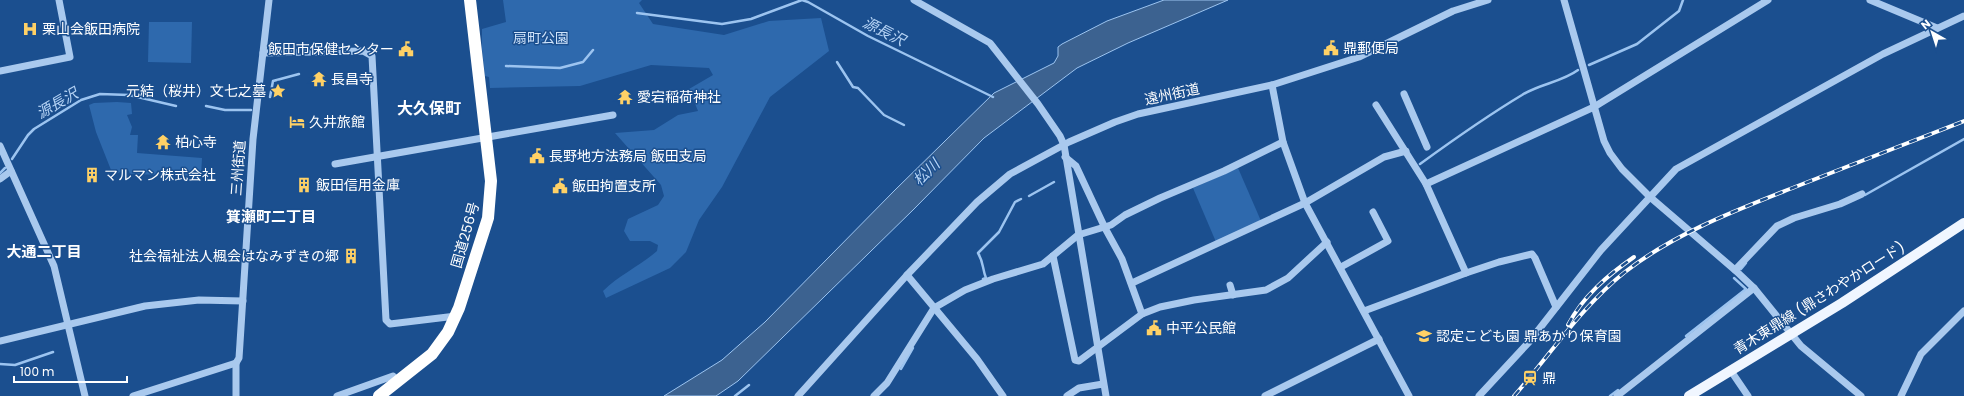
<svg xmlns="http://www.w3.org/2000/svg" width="1964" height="396" font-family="Poppins,'Noto Sans JP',sans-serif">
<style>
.green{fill:#2e69ad}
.water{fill:#3c6290;stroke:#9cc4f0}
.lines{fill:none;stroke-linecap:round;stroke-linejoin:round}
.stream{stroke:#9cc4f0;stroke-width:2.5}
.minor{stroke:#a9c9ee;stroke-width:7}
.major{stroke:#f0f6ff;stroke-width:10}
.highway{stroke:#fff;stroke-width:12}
.rail-casing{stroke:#fff;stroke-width:4}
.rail{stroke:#1b4f8f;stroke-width:2.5;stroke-dasharray:8;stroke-linecap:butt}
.labels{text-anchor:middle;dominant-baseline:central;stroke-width:3;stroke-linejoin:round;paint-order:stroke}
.poi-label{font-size:14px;fill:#fff;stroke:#1b4f8f;text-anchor:start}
.park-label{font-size:14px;fill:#cfe3fa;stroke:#1b4f8f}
.street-label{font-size:14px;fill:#fff;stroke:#1b4f8f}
.water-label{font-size:15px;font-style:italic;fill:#b5d3f5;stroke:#1b4f8f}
.neighbourhood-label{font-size:15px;font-weight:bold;fill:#fff;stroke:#1b4f8f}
.quarter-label{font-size:16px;font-weight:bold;fill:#fff;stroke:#1b4f8f}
</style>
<rect width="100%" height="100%" fill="#1b4f8f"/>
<!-- green -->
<g class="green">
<path d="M 503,0 L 642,0 L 639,3 L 653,24 L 724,35 L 769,21 L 821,18 L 829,51 L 770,97 L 722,187 L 699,220 L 686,252 L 670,268 L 606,298 L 603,291 C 619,275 640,266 657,251 L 658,245 L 650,241 L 630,241 L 624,231 L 628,219 L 658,205 L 664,196 L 661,185 L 615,133 L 654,130 L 678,115 L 698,111 L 689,89 L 713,75 L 709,68 L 651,65 L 580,86 L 490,88 L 489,77 L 485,76 L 482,49 L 482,29 L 506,22 Z"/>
<polygon points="149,22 192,22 191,63 148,62"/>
<polygon points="117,102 131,103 132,114 127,115 132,127 130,135 138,135 137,153 202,158 201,176 130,174 128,169 113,175 96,132 89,105 94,103"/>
<polygon points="1238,168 1261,221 1216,242 1193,188"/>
</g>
<!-- water -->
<polygon class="water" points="1164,0 1228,0 1128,43 1077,68 984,138 914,209 738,381 716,396 664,396 722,360 765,322 895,190 994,93 1054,63 1058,56 1058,47 1062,44 1107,21"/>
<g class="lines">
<!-- stream -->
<g class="stream">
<polyline points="637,13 722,24 751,19 802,0 808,2 868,36 993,97"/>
<polyline points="837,62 853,87 858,88 884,115 904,125"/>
<polyline points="1589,65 1637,44 1679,11 1683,0"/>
<polyline points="506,66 560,68 583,62 593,50"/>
<polyline points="270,97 273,81 299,74"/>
<polyline points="206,106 225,110 251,110"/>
<polyline points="12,159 28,135 34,129 81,100 100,94 129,95 176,106"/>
<path d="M 1420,164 C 1453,140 1487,116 1522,95 C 1539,84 1562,82 1578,70"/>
<polyline points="0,173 5,168"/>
<polyline points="1865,195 1964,139"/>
<polyline points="1029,196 1054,182"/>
<polyline points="1741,269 1746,263"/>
<path d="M 983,279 L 986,278 C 982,268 984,263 978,253 L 999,232 L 1015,202 L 1021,199"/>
<polyline points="1686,336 1746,289 1734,278"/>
<polyline points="0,364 15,365 53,352"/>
<polyline points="901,369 913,348"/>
<polyline points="735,396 749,385"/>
<polyline points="1610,396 1618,390"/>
</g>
<!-- minor -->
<g class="minor">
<polyline points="914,0 990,43 1038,104 1060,136 1064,145 1106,396"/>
<polyline points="1564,0 1604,141 1610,153 1622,169 1650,197 1735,270 1754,288 1801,346 1861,396"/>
<polyline points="1870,0 1937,28"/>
<polyline points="263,53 363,51 372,56 386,320 390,324 456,316"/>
<polyline points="0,71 70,57 59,0"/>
<polyline points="1272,85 1283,142 1305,203 1409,396"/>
<polyline points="1404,94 1427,147"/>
<polyline points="0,146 54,266 85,396"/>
<polyline points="1065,157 1076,166 1105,228 1122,259 1142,314"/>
<polyline points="335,164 613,115"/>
<polyline points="0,179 11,171"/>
<polyline points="1426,184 1594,107 1768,0"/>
<polyline points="1053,256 1075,360 1079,361 1142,314 1160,307 1194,300 1266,290 1288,278 1327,242"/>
<polyline points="1341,267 1388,241 1373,212"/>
<polyline points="1735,270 1777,226 1794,218 1840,204 1862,194"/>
<polyline points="1466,273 1499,262 1532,254 1535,258 1556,307"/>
<polyline points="907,275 977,359 1003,396"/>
<polyline points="1132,283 1305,203 1384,157 1406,151"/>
<polyline points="1230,285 1233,295"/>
<polyline points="1364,311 1466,273 1426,184 1376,105"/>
<polyline points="0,341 145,306 199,300 243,301"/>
<polyline points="1731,371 1748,396"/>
<polyline points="133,396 236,363"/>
<polyline points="236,396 236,363 239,358 240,343 253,139 269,0"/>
<polyline points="337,396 393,376 398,381"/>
<polyline points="798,396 907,275 977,202 1010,174 1069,142 1115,122 1138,114 1272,85 1359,57 1453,11 1488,0"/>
<polyline points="874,396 887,383 934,308 965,290 993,279 1043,264 1078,235 1111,225 1125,215 1160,198 1224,171 1283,142"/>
<polyline points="1067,396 1079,388 1103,384"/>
<polyline points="1265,396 1379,339"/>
<polyline points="1479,396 1529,342 1601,250 1676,169 1883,54 1964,16"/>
<polyline points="1617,396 1754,288"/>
<polyline points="1901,396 1921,354 1964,311"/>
</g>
<!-- major -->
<polyline class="major" points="1689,396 1842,303 1964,223"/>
<!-- highway -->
<polyline class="highway" points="379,396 432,354 448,332 459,308 488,218 491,181 470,0"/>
<!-- rail casing -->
<g class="rail-casing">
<g id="rail">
<path d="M 1568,325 C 1583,296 1608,275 1634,257"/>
<path d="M 1514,396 C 1550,355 1582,306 1625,272 C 1675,233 1737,210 1795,187 C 1851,165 1908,143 1964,121"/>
</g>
</g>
<!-- rail -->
<use href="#rail" class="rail"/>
</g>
<!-- icons -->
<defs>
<g id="hospital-bare" transform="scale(1.2)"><path d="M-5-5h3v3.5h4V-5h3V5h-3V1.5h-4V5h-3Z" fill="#ffd166" stroke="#1b4f8f" stroke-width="2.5" paint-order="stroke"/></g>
<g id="civic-bare" transform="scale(1.2)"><path d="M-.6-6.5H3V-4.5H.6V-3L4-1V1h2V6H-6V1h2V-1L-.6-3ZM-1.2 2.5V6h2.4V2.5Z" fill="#ffd166" stroke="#1b4f8f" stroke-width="2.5" paint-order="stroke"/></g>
<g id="temple-bare" transform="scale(1.2)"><path d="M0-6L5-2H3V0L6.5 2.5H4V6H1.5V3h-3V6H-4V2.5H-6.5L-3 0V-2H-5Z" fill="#ffd166" stroke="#1b4f8f" stroke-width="2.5" paint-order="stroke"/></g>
<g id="sight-bare" transform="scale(1.2)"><path d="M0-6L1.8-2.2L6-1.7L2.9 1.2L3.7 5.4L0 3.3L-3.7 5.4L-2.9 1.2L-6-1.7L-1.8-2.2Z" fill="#ffd166" stroke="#1b4f8f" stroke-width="2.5" paint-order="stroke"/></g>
<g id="hotel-bare" transform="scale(1.2)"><path d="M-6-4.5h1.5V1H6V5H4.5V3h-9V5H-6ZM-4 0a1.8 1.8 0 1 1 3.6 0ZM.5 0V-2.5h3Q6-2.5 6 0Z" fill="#ffd166" stroke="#1b4f8f" stroke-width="2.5" paint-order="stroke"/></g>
<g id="building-bare" transform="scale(1.2)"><path d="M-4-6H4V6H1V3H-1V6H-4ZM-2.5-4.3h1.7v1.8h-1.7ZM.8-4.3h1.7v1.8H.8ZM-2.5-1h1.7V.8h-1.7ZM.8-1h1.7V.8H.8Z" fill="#ffd166" stroke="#1b4f8f" stroke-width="2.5" paint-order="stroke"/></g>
<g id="school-bare" transform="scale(1.2)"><path d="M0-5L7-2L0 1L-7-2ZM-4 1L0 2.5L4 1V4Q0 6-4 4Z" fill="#ffd166" stroke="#1b4f8f" stroke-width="2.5" paint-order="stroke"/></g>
<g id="station-bare" transform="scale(1.2)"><path d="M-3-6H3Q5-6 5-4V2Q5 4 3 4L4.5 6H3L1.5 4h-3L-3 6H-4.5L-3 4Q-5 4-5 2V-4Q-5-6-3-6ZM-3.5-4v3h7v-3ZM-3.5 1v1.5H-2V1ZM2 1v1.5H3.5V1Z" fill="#ffd166" stroke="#1b4f8f" stroke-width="2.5" paint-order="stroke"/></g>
</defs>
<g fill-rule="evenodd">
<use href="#hospital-bare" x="30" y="29"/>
<use href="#civic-bare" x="1331" y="48"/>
<use href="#civic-bare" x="406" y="49"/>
<use href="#temple-bare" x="319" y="79"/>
<use href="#sight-bare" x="278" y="91"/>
<use href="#temple-bare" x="625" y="97"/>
<use href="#hotel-bare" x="297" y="122"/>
<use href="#temple-bare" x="163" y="142"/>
<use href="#civic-bare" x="537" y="156"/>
<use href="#building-bare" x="92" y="175"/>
<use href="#building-bare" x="304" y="185"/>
<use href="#civic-bare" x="560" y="186"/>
<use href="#building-bare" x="351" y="256"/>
<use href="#civic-bare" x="1154" y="328"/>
<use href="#school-bare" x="1424" y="336"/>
<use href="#station-bare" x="1530" y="378"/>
</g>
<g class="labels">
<!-- poi labels -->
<g class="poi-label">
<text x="42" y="29">栗山会飯田病院</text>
<text x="1343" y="48">鼎郵便局</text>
<text x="394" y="49" text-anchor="end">飯田市保健センター</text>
<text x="331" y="79">長昌寺</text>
<text x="266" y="91" text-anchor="end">元結（桜井）文七之墓</text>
<text x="637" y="97">愛宕稲荷神社</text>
<text x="309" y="122">久井旅館</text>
<text x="175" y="142">柏心寺</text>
<text x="549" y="156">長野地方法務局 飯田支局</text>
<text x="104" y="175">マルマン株式会社</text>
<text x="316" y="185">飯田信用金庫</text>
<text x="572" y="186">飯田拘置支所</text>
<text x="339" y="256" text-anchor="end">社会福祉法人楓会はなみずきの郷</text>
<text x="1166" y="328">中平公民館</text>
<text x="1436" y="336">認定こども園 鼎あかり保育園</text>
<text x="1542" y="378">鼎</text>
</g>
<!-- park labels -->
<g class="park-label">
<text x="541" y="38">扇町公園</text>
</g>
<!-- street labels -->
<g class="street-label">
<text transform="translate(1172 94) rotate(-12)">遠州街道</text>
<text transform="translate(238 168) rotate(-86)">三州街道</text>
<text transform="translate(465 235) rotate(-74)">国道256号</text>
<text transform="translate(1819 298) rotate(-32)">青木東鼎線 (鼎さわやかロード)</text>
</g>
<!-- water labels -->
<g class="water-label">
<text transform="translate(884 31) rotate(27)">源長沢</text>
<text transform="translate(57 103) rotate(-30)">源長沢</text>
<text transform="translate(926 172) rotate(-45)">松川</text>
</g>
<!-- neighbourhood labels -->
<g class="neighbourhood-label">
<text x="271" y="216">箕瀬町二丁目</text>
<text x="44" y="251">大通二丁目</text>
</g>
<!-- quarter labels -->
<g class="quarter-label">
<text x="429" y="108">大久保町</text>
</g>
</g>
<!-- north arrow -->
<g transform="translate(1932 32) rotate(321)" stroke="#1b4f8f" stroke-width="3" paint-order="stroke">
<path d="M0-3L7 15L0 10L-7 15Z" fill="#ffffff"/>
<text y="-6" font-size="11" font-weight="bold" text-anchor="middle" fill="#ffffff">N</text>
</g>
<!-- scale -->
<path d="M14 376v6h113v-6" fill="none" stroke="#ffffff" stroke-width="2"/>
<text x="20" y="376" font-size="12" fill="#ffffff" stroke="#1b4f8f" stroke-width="3" paint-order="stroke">100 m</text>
</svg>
